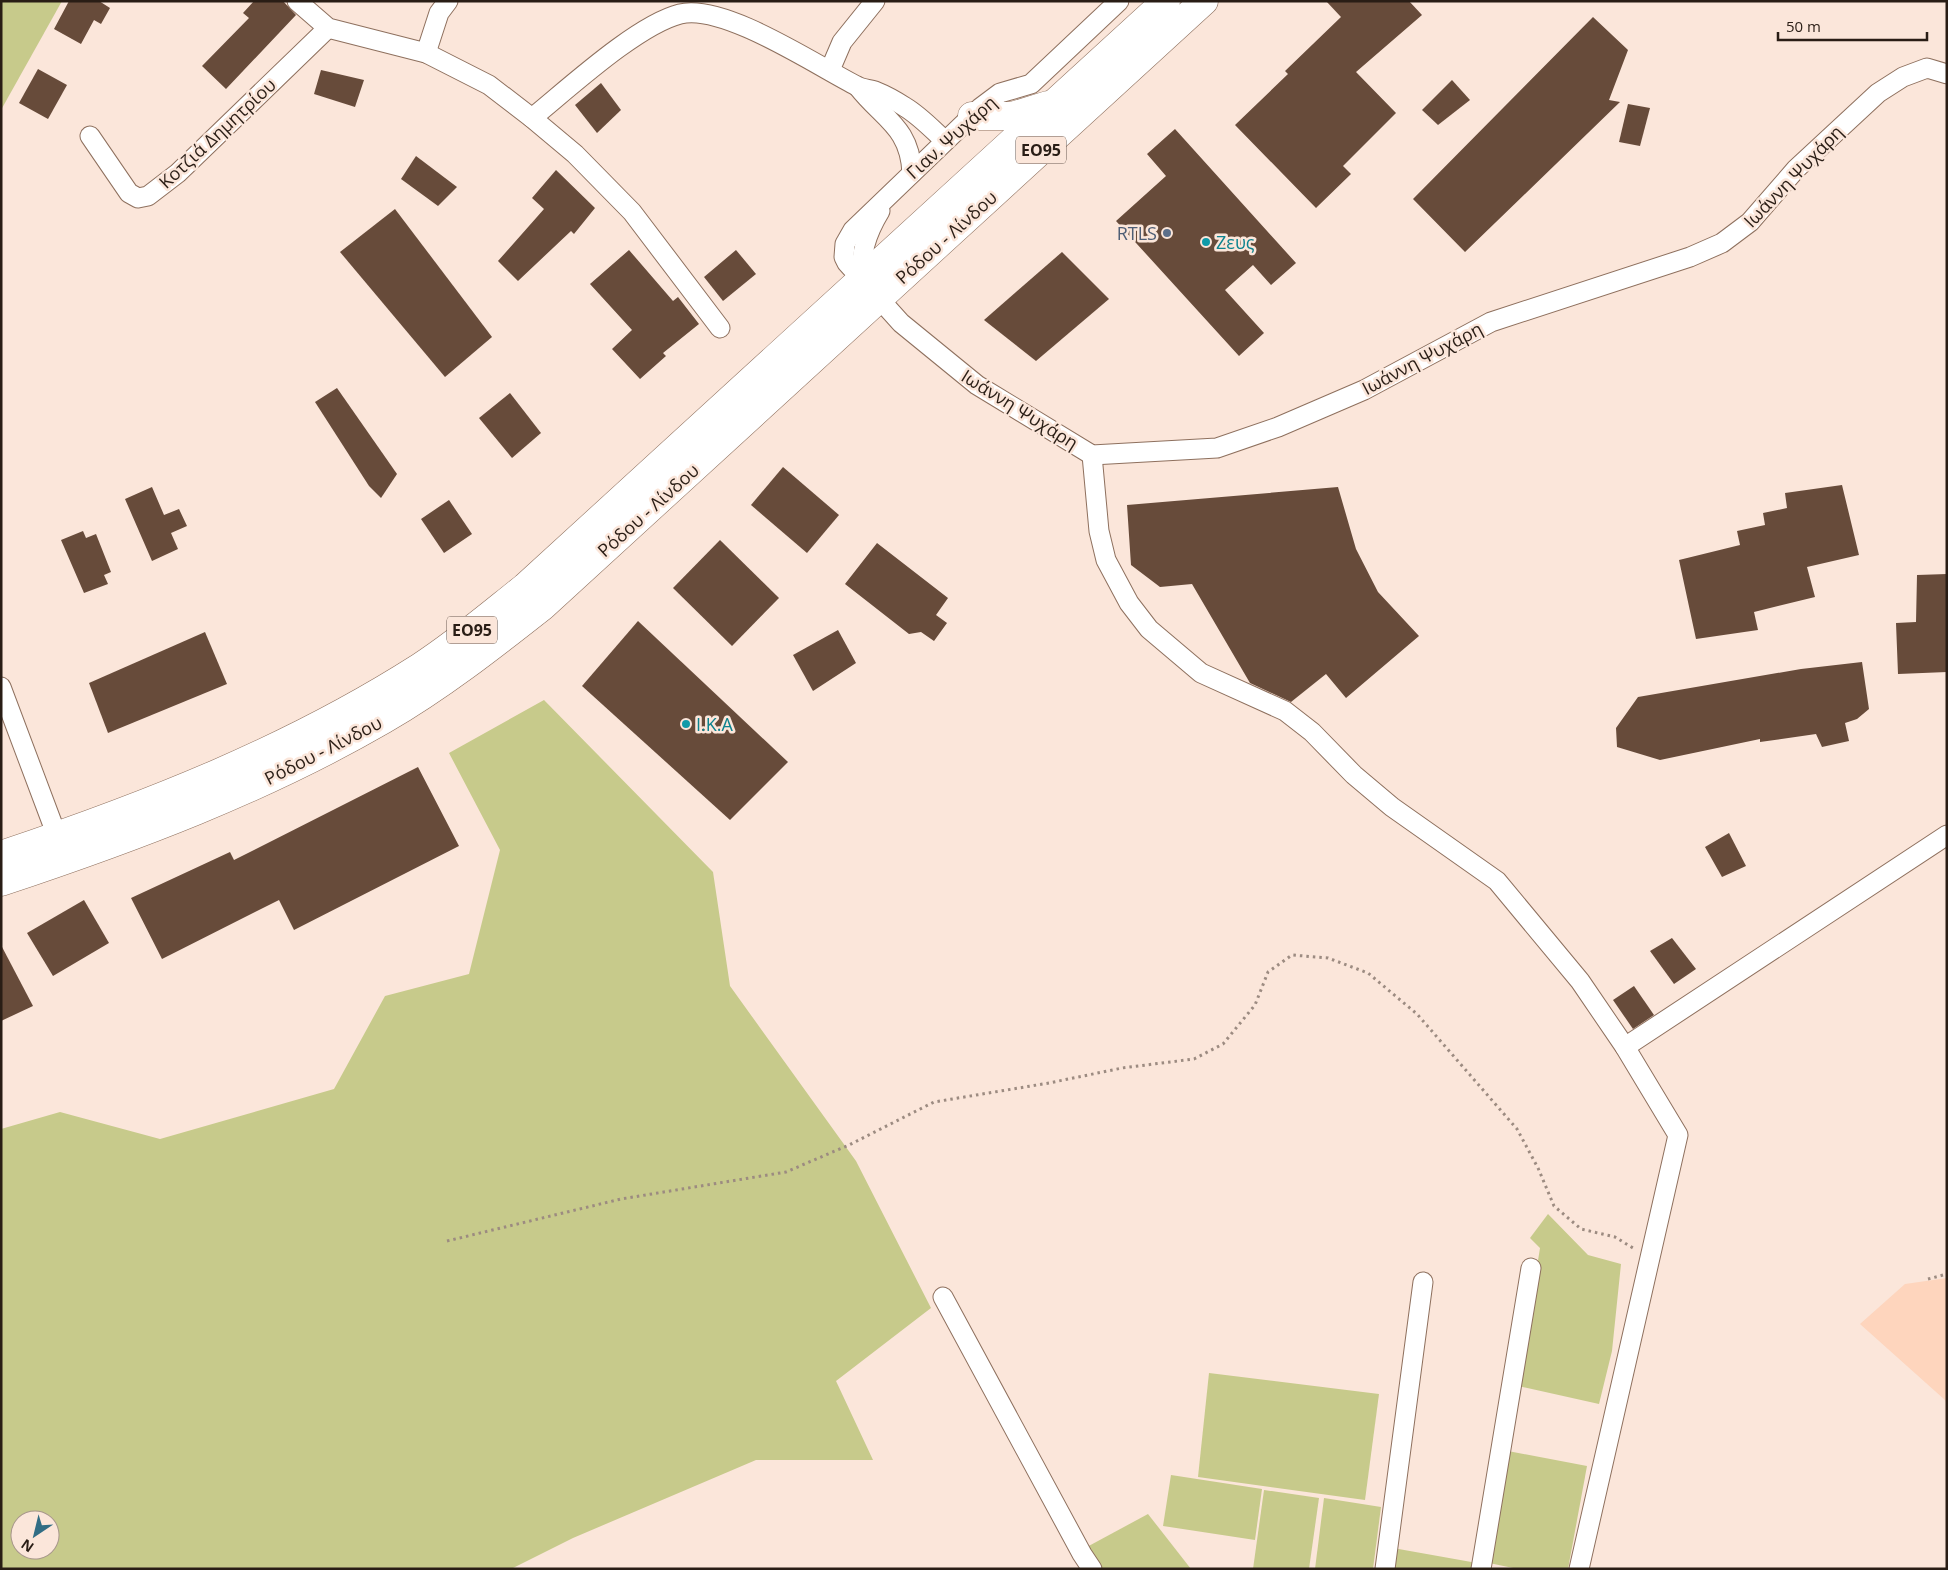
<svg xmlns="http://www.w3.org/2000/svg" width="1948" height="1570" font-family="'Open Sans',sans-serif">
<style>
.built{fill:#fed5bd}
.green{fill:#c7ca8b;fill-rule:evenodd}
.building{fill:#674b3a}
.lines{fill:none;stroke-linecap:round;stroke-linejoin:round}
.minor-casing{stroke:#8e705e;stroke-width:21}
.primary-casing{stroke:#8e705e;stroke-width:29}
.path{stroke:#9c8b81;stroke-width:3;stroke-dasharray:2.5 4;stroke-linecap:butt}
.minor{stroke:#fff;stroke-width:19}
.primary{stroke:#fff;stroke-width:28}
.service-dot{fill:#5c6f8a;stroke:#fbe6da;stroke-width:2}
.culture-dot{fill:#0f9aa8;stroke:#fbe6da;stroke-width:2}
.labels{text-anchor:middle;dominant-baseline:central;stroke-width:5;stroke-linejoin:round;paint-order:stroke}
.shield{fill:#fbe6da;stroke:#685950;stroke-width:1}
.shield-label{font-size:16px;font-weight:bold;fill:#291d15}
.street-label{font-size:18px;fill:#291d15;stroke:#fbe6da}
.service-label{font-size:18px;fill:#4e5e75;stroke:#fbe6da;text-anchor:end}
.culture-label{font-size:18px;fill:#0d838f;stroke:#fbe6da;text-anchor:start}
</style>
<rect width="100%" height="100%" fill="#fbe6da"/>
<!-- built -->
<polygon class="built" points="1947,1278 1947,1405 1945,1400 1860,1324 1905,1284"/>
<!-- green -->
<g class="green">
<polygon points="1,1 62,1 1,110"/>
<path d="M 544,700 L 713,872 L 730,986 L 856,1161 L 931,1308 L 836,1381 L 873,1460 L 756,1460 L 573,1538 L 511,1569 L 1,1569 L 1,1129 L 60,1112 L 160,1139 L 334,1089 L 385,996 L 469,974 L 500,850 L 449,753 ZM 20,1520 L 50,1520 L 50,1550 L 20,1550 Z"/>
<polygon points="1548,1214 1588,1255 1621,1264 1612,1351 1599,1404 1518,1386 1540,1248 1530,1238"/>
<polygon points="1209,1373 1379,1394 1365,1500 1198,1477"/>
<polygon points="1508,1451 1587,1466 1568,1569 1518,1569 1489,1563"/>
<polygon points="1171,1475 1262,1489 1255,1540 1163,1526"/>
<polygon points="1264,1490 1319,1498 1309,1569 1253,1569"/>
<polygon points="1324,1498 1381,1507 1373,1569 1315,1569"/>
<polygon points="1148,1514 1191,1569 1100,1569 1085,1548"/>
<polygon points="1393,1548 1477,1563 1476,1569 1391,1569"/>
</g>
<!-- building -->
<g class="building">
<polygon points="69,1 99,1 110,8 101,24 94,20 81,44 54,29"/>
<polygon points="254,1 283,1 296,15 226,89 202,66 249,18 243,13"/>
<polygon points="1326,1 1409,1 1422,15 1356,72 1396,113 1343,166 1351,174 1316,208 1235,125 1288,74 1285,71 1341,17"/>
<polygon points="1593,17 1628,50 1609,100 1620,102 1465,252 1413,199"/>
<polygon points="38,69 67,85 48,119 19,103"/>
<polygon points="321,70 364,80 355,107 314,94"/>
<polygon points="1452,80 1470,100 1438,125 1422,110"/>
<polygon points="601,83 621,110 597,133 575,105"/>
<polygon points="1628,104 1650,108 1640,146 1619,142"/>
<polygon points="1175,129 1296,263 1271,285 1253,265 1225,290 1264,333 1239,356 1116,221 1166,176 1147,154"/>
<polygon points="416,156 457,187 438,206 401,179"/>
<polygon points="556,170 595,208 574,234 571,231 518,281 498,261 544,209 532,198"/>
<polygon points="395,209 492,337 445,377 340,252"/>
<polygon points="629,250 673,301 678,297 699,324 663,353 666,356 640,379 612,349 632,330 590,284"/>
<polygon points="736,250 756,274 723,301 704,277"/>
<polygon points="1062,252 1109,299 1036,361 984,320"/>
<polygon points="337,388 397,474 381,498 369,486 315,402"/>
<polygon points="510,393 541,433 512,458 479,418"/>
<polygon points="783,467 839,515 807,553 751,505"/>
<polygon points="1842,485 1859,555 1807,567 1815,597 1754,612 1758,630 1696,639 1679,560 1740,545 1737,531 1765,525 1763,513 1787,508 1785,493"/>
<polygon points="152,487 164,515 179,509 187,526 171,533 178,549 152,561 125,499"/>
<polygon points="1338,487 1356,549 1378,592 1419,636 1346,698 1326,674 1291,702 1250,683 1192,584 1160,587 1131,565 1127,505"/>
<polygon points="449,500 472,534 444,553 421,519"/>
<polygon points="83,531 86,538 96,534 111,572 104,575 108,584 84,593 61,540"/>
<polygon points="720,540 779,598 732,646 673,588"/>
<polygon points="877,543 948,598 936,615 947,623 934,641 921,632 909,634 845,584"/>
<polygon points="1947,574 1947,672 1898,674 1896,623 1916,622 1917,575"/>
<polygon points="638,621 788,762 730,820 582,686"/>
<polygon points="838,630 856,663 813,691 793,655"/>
<polygon points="205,632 227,684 108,733 89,683"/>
<polygon points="1862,662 1869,709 1857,719 1845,723 1849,741 1822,747 1816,734 1760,742 1760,739 1660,760 1617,747 1616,728 1638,697 1801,669"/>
<polygon points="418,767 459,846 294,930 279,900 162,959 131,898 230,852 234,860"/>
<polygon points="1729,833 1746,866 1722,877 1705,847"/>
<polygon points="84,900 109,943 53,976 27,933"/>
<polygon points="1672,938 1696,969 1674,984 1650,951"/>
<polygon points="1,945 33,1006 1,1021"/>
<polygon points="1634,986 1654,1015 1633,1029 1613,1000"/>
</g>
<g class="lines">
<!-- minor casing -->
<g class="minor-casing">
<g id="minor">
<polyline points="297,1 328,28 426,53 489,85 532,118 575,154 632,212 720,328"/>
<polyline points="1119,1 1031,84 1000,93 980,108 853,230 845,244 844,257 847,263 901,323 977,385 1092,455 1217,448 1278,427 1364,390 1491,322 1690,257 1722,243 1750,222 1796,169 1878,93 1903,77 1927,68 1947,74"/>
<polyline points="426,53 439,13 448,1"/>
<polyline points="830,70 842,42 875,1"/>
<path d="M 858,87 C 883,119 910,127 912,173"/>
<path d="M 532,118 C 569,88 637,25 680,14 C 724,3 817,66 857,86 C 862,89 869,89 875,91 C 885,95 896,101 905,107 C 920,116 932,129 945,141"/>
<polyline points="90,136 129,193 138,198 148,196 178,173 328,28"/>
<path d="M 862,281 C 860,254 866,234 880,211"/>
<polyline points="1092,455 1099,531 1106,560 1129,603 1149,629 1201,673 1285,711 1312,732 1354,775 1392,807 1497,881 1580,981 1625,1047 1678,1135 1579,1569"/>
<polyline points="1,687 57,836"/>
<polyline points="1625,1047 1947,835"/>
<polyline points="943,1297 1082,1554 1092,1569"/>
<polyline points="1385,1569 1423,1282"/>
<polyline points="1481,1569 1531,1268"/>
</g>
</g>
<!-- primary casing -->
<g class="primary-casing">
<g id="primary">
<polyline points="972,116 1012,116 1048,105"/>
<path d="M 1,855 C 147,806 290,750 420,667 C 457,643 491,614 525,587 L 1166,1"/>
<path d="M 1,882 C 133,838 262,790 383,720 C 440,687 491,647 543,606 L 1204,1"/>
</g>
</g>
<!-- path -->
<g class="path">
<polyline points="447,1241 621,1199 786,1172 849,1145 934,1102 1049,1083 1122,1068 1194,1059 1223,1044 1255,1005 1268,972 1292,955 1328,958 1368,973 1417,1014 1517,1129 1538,1168 1554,1206 1581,1229 1615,1237 1633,1248"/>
<polyline points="1928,1279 1947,1274"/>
</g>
<!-- minor -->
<use href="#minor" class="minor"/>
<!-- primary -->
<use href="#primary" class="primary"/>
</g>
<!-- markers -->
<circle class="service-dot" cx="1167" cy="233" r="5"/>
<g class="culture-dot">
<circle cx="1206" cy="242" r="5"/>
<circle cx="686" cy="724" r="5"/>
</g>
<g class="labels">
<!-- shield labels -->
<g class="shield">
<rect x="1016" y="136.5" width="50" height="27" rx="4"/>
<rect x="447" y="616.5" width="50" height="27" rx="4"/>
</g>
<g class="shield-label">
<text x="1041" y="150">ΕΟ95</text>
<text x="472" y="630">ΕΟ95</text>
</g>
<!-- street labels -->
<g class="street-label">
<text transform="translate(217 133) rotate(-43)">Κοτζιά Δημητρίου</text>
<text transform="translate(951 137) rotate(-42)">Γιαν. Ψυχάρη</text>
<text transform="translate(1793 176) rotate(-46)">Ιωάννη Ψυχάρη</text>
<text transform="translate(946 237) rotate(-42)">Ρόδου - Λίνδου</text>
<text transform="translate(1422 358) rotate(-28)">Ιωάννη Ψυχάρη</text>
<text transform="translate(1020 409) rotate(32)">Ιωάννη Ψυχάρη</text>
<text transform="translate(648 510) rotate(-42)">Ρόδου - Λίνδου</text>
<text transform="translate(323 750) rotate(-27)">Ρόδου - Λίνδου</text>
</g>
<!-- service labels -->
<g class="service-label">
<text x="1157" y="233">RTLS</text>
</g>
<!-- culture labels -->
<g class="culture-label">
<text x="1216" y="242">Ζευς</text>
<text x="696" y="724">Ι.Κ.Α</text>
</g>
</g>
<!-- border -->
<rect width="1948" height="1570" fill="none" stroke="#291d15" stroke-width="5"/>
<!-- north arrow -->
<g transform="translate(35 1535) rotate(215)"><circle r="24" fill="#fbe6da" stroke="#a7968b"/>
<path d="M0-4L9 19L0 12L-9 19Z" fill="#316d84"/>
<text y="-8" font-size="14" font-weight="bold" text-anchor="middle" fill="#291d15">N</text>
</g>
<!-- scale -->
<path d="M1778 32v8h149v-8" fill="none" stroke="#291d15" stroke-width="2.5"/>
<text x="1786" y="32" font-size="15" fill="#291d15" stroke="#fbe6da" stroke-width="4" paint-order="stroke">50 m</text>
</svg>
